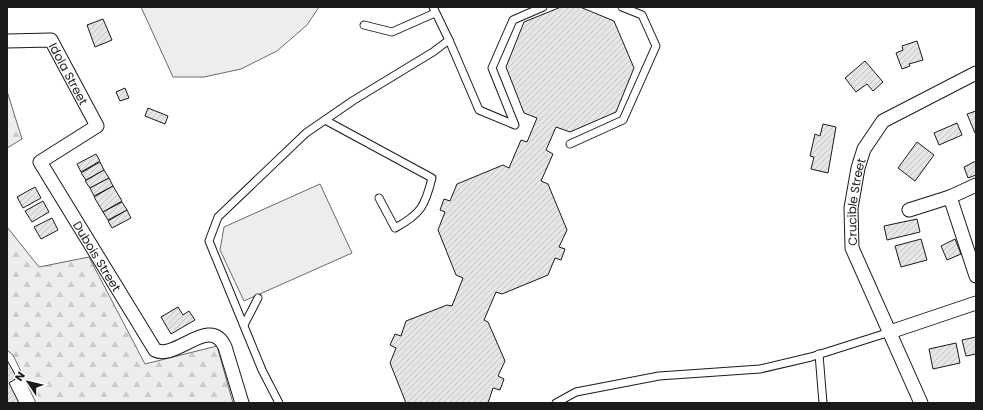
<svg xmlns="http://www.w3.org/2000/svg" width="983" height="410" font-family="Poppins,sans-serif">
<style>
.forest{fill:url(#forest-firs);stroke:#6a6a6a}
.built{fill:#ededed;stroke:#6a6a6a}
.building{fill:url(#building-hatch);stroke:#1a1a1a}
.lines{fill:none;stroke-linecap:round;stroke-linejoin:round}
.service-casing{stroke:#1a1a1a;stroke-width:9}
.minor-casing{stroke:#1a1a1a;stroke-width:15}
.service{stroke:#fff;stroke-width:7}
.minor{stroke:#fff;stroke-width:13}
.labels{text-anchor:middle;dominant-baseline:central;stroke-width:3;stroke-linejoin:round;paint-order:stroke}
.street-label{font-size:12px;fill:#1a1a1a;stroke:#fff}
</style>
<defs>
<pattern id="forest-firs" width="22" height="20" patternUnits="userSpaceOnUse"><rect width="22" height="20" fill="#ededed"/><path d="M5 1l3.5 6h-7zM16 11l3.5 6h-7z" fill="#cbcbcb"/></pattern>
<pattern id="building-hatch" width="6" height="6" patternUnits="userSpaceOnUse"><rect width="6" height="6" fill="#e6e6e6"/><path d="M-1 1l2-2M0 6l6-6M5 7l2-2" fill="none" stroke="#c5c5c5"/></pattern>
</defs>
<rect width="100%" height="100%" fill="#fff"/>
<!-- forest -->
<g class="forest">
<polygon points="7,91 22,139 7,148"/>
<polygon points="7,227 39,267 89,257 145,364 217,346 233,403 36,403 13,355 7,350"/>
</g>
<!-- built -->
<g class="built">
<polygon points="141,7 319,7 307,25 277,51 241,69 204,77 173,77"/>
<polygon points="320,184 352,253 244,301 220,250 224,227"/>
</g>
<!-- building -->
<g class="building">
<polygon points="561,7 580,7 614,21 634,68 616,112 570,132 556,127 546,150 553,154 541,181 548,184 567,230 559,247 565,249 561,260 555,258 548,275 502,294 496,292 484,320 488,322 505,361 498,376 504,379 500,390 493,388 488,403 406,403 390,363 396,348 390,345 395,334 401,336 406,321 447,305 452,306 463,278 456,275 438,230 445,212 440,210 444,199 450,201 457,184 503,165 509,168 521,140 527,142 537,118 524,113 506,67 524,22"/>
<polygon points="103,19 112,40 95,47 87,25"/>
<polygon points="917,41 923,60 909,64 910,66 902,69 896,53 903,50 902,46"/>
<polygon points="865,61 883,82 873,91 867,84 856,92 845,78"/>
<polygon points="125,88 129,98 120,101 116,92"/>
<polygon points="148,108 168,116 165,124 145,116"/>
<polygon points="976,111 976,132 975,133 967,114"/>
<polygon points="957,123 962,135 939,145 934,133"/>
<polygon points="823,124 836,127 828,173 811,169 814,157 810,156 815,134 820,136"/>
<polygon points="917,142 934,155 915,181 898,168"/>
<polygon points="96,154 100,161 81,172 77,164"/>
<polygon points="976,161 976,175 968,178 964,167"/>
<polygon points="100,162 104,170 86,180 81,173"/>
<polygon points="104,170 109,178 90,188 85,181"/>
<polygon points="109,178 113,186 94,196 90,188"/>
<polygon points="113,186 122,201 103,212 94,197"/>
<polygon points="35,187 41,198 23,208 17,197"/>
<polygon points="43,201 49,212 32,222 25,211"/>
<polygon points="122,202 127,210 108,220 103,212"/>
<polygon points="127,210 131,218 112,228 108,221"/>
<polygon points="52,218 58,230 41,239 34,227"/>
<polygon points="917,219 920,232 887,240 884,226"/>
<polygon points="921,239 927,260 901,267 895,246"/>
<polygon points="955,239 961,254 947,260 941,246"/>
<polygon points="178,307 183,315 189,311 195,320 171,334 161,317"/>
<polygon points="976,337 976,354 966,356 962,340"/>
<polygon points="956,343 960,363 933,369 929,349"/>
<polygon points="7,360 17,378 9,383 19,403 7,403"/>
</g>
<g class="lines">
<!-- service casing -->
<g class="service-casing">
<g id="service">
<polyline points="364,25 392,32 435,13"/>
<polyline points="449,40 479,110 515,125 492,68 513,20 543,7"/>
<path d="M 325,120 L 432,178 C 425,206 421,214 395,228 L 379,198"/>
<polyline points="570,144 623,120 656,46 642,15 622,7"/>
<polyline points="244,325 258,298"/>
<polyline points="819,354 823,403"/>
<polyline points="279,403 262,370 209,241 218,217 306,133 354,100 433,52 449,40 433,7"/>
<polyline points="556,403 576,392 659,376 760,369 811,357 890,332"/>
</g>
</g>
<!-- minor casing -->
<g class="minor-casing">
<g id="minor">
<path id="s1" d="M 7,41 L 51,40 L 97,126 L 40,162 L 155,350 C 176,361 210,314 225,347 L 242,403"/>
<polyline points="950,197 976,185"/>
<polyline points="909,210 950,197 976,276"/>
<polyline points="890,332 976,303"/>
<path id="s2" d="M 921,403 L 852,248 L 851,208 L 858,168 L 864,149 L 883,121 L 976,73"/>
</g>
</g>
<!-- service -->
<use href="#service" class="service"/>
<!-- minor -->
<use href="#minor" class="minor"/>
</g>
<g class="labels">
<!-- street labels -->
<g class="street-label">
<text stroke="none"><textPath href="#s1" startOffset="82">Idola Street</textPath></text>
<text stroke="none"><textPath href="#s2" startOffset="216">Crucible Street</textPath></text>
<text stroke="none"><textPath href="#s1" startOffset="319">Dubois Street</textPath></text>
</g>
</g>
<!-- border -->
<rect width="983" height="410" fill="none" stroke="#1a1a1a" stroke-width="16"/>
<!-- north arrow -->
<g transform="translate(28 382) rotate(305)" stroke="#ffffff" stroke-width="3" paint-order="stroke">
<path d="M0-3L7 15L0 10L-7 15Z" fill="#1a1a1a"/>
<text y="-6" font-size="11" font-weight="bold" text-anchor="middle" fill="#1a1a1a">N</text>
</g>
</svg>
